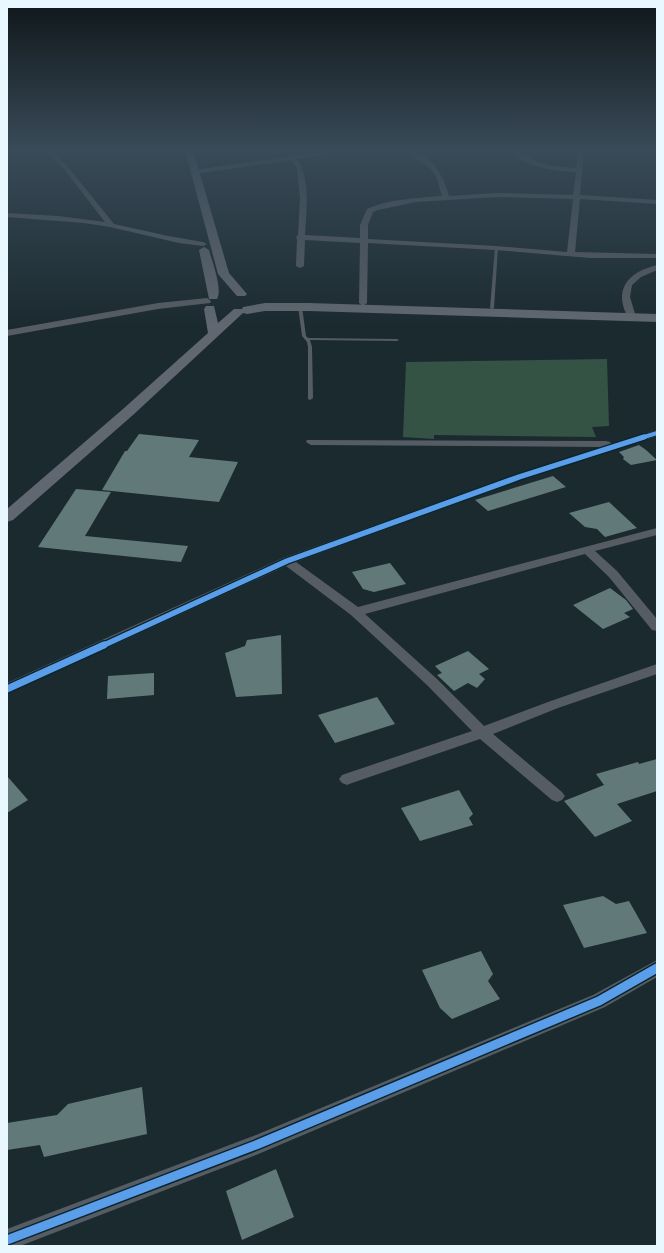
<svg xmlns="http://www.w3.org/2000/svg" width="664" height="1253" font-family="'Open Sans',sans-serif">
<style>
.green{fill:#345344}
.building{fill:#62797a}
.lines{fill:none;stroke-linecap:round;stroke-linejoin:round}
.lane{fill:#565c63;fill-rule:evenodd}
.street{fill:#565c63;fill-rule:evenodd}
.secondary{fill:#606770;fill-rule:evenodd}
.cycleway-far3-casing{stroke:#09242d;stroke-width:6}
.cycleway-far2-casing{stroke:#09242d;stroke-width:8}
.cycleway-far1-casing{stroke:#09242d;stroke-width:10}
.cycleway-casing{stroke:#09242d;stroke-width:12}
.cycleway-far3{stroke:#5a9eea;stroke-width:4}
.cycleway-far2{stroke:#5a9eea;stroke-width:5.5}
.cycleway-far1{stroke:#5a9eea;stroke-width:7}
.cycleway{stroke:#5a9eea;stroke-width:9}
</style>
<rect width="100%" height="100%" fill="#1b2a2f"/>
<!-- green -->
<polygon class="green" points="607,359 609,426 592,427 596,437 434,435 434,439 403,437 406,362"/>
<!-- building -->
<g class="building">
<polygon points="139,434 199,440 189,457 238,462 219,502 102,490 125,451 127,451"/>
<polygon points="639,445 646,450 657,460 631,465 623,459 624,457 619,452"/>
<polygon points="553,476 566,487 488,511 475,500"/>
<polygon points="76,489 111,492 85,536 188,546 181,562 38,547"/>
<polygon points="609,502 637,528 605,537 597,529 585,527 569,513"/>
<polygon points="390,563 406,584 374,592 363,589 352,572"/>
<polygon points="610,588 626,600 633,609 624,613 630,617 603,629 573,605"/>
<polygon points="281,635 282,694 236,697 225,653 245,646 247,640"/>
<polygon points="468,651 489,669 479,674 485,679 477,688 468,683 454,691 437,675 442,673 435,666"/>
<polygon points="154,673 154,695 107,699 108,676"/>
<polygon points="377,697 395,724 335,743 318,715"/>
<polygon points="657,759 657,791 617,804 632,821 595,837 564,801 604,785 596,774 638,762 639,764"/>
<polygon points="7,776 28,800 7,813"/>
<polygon points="459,790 473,814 469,818 473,825 420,841 401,808"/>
<polygon points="603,896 616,904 629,901 647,933 584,948 563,905"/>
<polygon points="481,951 493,974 488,981 500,999 452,1019 440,1008 422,970"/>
<polygon points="142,1087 147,1134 44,1157 40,1145 7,1150 7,1123 57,1115 68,1104"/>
<polygon points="276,1169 294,1217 242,1240 226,1191"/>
</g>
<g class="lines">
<!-- lane -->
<g class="lane">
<polygon points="495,247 498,248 494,308 492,309 490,308"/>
<polygon points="298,306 302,307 306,336 308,338 397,339 399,340 397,341 310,340 312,347 313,398 310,400 308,399 308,347 307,342 302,336"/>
</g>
<!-- street -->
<g class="street">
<polygon points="45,150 52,150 68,167 114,224 168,236 203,242 207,244 203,246 179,243 110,227 84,223 7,217 7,213 58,216 105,222 64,169"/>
<path d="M 334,150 L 353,150 L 297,159 C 311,179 306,211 305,235 L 360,238 L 360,225 L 367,209 C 388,199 419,198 442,196 L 437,179 L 431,169 L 402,150 C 429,150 443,173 449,196 L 497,193 L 573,195 L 576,172 C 552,171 526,167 507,150 C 519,150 528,159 539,162 C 551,167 563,167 576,168 L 578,150 L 584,150 L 580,195 L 657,200 L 657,204 L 580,199 L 575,252 L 657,254 L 657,258 L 590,258 L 496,250 L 368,243 L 367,303 L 363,306 L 359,303 L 360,243 L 305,240 L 304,266 L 300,268 L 296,266 L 297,239 L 296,237 L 298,235 L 300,198 L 297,168 L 291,160 L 195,174 L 192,172 L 195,170 ZM 497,197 L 573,199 L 567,252 L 496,246 L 368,239 L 368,225 L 373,212 L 378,210 L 416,202 Z"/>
<polygon points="643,150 657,152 657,156 644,151"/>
<path d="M 657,265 L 657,270 L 641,277 L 632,285 L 630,297 L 636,317 L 635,319 L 629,319 C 612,290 628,272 657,265 Z"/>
<polygon points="207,298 211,301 210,303 158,309 7,336 7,330 158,303"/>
<polygon points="657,430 657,436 523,479 296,562 358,607 657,528 657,535 595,551 617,571 657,619 657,631 652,630 609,577 585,554 365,614 437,679 484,726 548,702 657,664 657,674 558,708 493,734 562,792 565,796 562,800 557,802 552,800 480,739 352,783 347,785 342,783 339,779 342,775 472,731 427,685 351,615 286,566 7,694 7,683 283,558 515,475 602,447 311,445 306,442 307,440 606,441 610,442 611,444"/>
<polygon points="657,960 657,977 605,1007 256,1155 20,1246 7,1246 7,1229 256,1135 593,995"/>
</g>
<!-- secondary -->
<g class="secondary">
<polygon points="185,150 193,150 229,273 247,294 245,296 237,296 218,274"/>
<path d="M 204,247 L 209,250 C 212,261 223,290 217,299 L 209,299 L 199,250 Z"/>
<polygon points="265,303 309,303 657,314 657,322 309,311 265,311 247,314 243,313 133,415 13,520 7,522 7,509 123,409 208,333 204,309 206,306 214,306 218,323 234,309 242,309 243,307"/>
</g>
<!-- cycleway-far3 casing -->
<g class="cycleway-far3-casing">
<polyline id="cycleway-far3" points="641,438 657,433"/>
</g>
<!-- cycleway-far2 casing -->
<g class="cycleway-far2-casing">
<polyline id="cycleway-far2" points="102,646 287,561 519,477 644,437"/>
</g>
<!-- cycleway-far1 casing -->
<g class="cycleway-far1-casing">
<polyline id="cycleway-far1" points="7,689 104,645"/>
</g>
<!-- cycleway casing -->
<g class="cycleway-casing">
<polyline id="cycleway" points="7,1240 256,1145 599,1001 657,968"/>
</g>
<!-- cycleway-far3 -->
<use href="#cycleway-far3" class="cycleway-far3"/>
<!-- cycleway-far2 -->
<use href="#cycleway-far2" class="cycleway-far2"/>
<!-- cycleway-far1 -->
<use href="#cycleway-far1" class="cycleway-far1"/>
<!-- cycleway -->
<use href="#cycleway" class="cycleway"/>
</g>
<!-- sky -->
<linearGradient id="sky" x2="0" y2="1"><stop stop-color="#0f171a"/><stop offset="0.46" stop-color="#394a58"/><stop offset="1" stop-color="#394a58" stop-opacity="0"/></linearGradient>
<rect width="664" height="326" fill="url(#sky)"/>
<!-- border -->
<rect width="664" height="1253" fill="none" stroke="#e9f8fe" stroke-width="16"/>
</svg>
